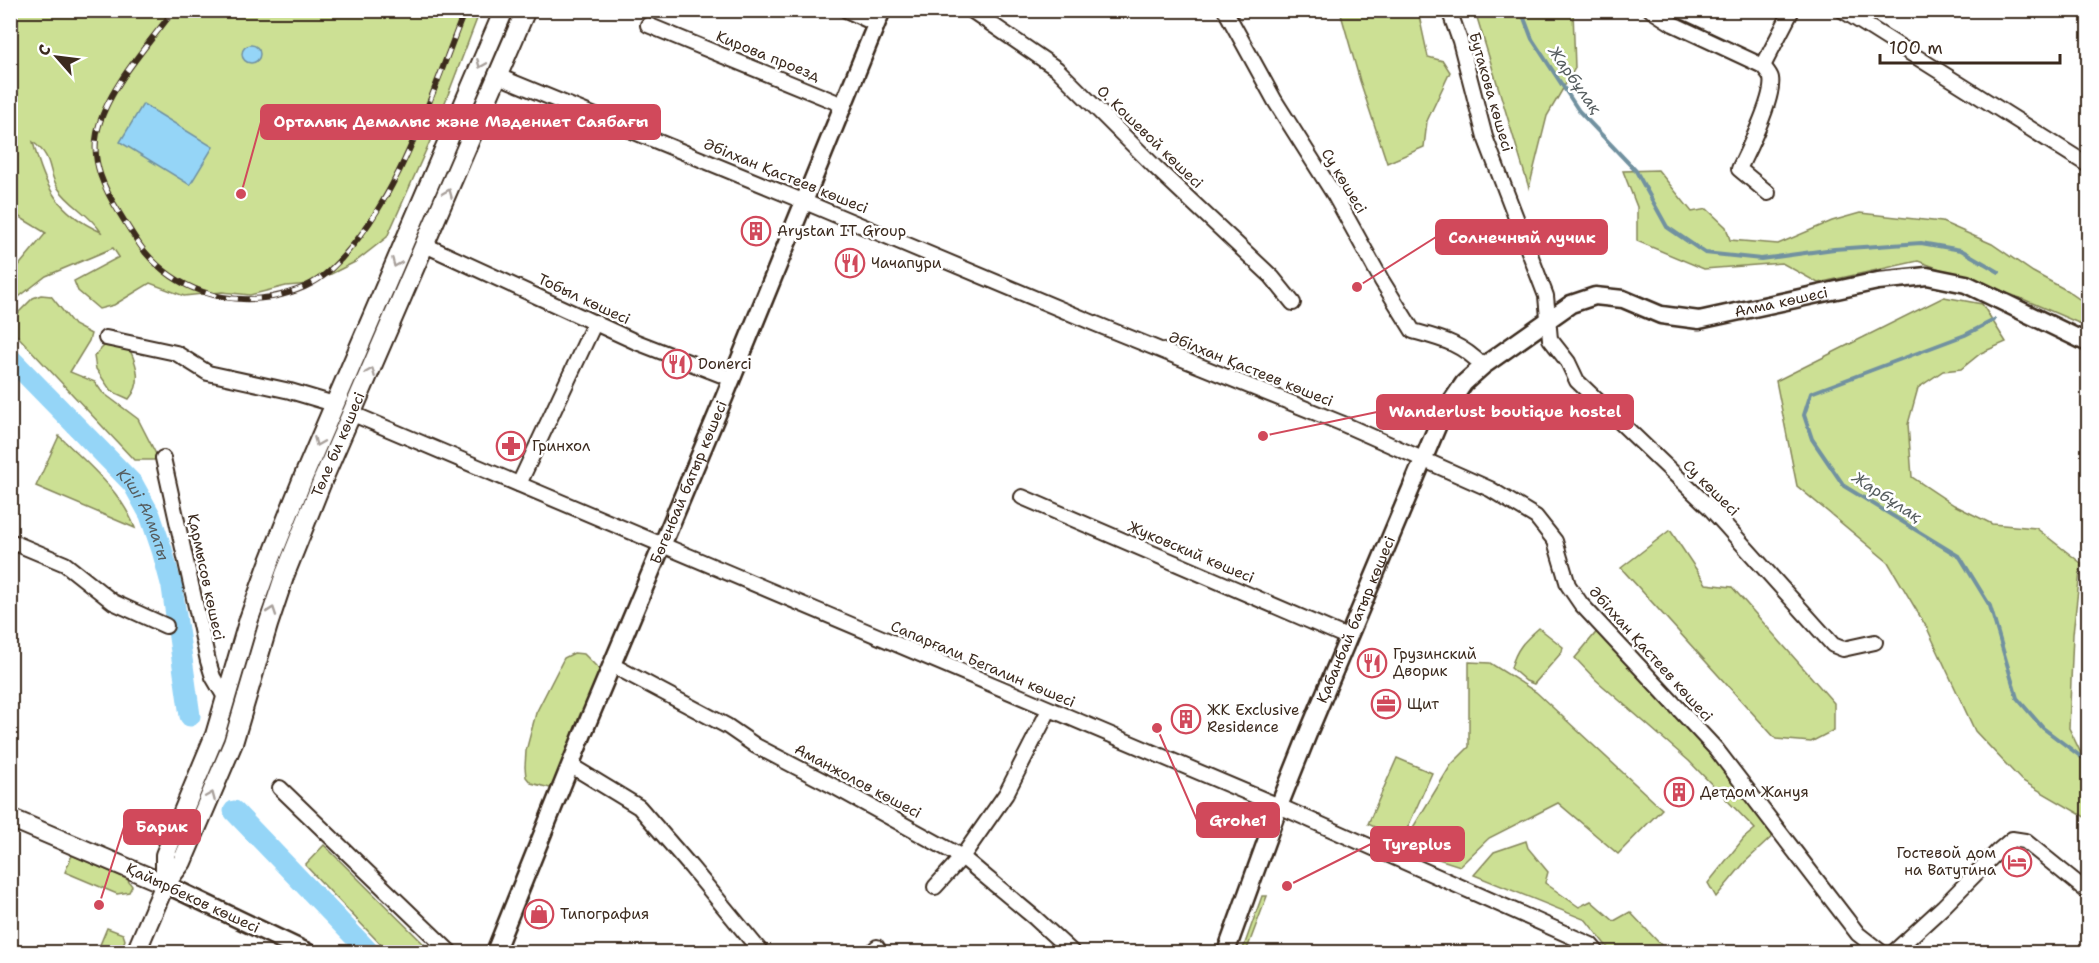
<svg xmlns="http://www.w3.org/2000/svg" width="2099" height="963" font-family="'Shantell Sans',sans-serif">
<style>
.green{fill:#cce094;stroke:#848559;stroke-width:1.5;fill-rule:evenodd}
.water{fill:#95d5f7;stroke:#7191a0;stroke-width:1.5}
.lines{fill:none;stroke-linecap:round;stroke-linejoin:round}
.stream{stroke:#7191a0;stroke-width:4}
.river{stroke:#95d5f7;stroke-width:21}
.minor-casing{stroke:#3b2a1e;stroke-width:18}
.tertiary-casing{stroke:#3b2a1e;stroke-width:21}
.secondary-casing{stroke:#3b2a1e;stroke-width:22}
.minor{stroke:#fff;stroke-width:14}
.tertiary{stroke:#fff;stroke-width:16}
.secondary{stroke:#fff;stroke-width:18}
.rail-casing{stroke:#3b2a1e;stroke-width:6}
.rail{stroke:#fff;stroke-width:4;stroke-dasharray:11;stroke-linecap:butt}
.oneway{stroke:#a79f9a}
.labels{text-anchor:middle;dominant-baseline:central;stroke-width:5;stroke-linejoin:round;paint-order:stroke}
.street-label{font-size:15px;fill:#3b2a1e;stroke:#fff}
.poi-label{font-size:15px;fill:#3b2a1e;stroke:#fff;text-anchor:start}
.water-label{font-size:16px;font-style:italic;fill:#565d5f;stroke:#fff}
.leader{fill:none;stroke:#d1495b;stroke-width:2}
.callout-dot{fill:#d1495b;stroke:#fff;stroke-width:2}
.callout{fill:#d1495b;stroke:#d1495b;stroke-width:2}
.callout-label{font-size:16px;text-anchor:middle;font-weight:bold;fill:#fff}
</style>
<rect width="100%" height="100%" fill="#fff"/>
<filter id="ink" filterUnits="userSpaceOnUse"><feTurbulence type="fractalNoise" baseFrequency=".0167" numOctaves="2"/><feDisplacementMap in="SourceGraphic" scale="12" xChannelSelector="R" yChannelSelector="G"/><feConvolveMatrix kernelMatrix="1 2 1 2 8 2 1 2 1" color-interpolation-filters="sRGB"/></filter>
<g filter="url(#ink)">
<!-- green -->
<g class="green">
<path d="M 10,11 L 480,11 L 431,139 L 387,237 L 355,262 L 311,284 L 286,286 L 250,295 L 222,292 L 184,296 L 150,283 L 114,305 L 99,309 L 78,291 L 74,281 L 119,257 L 113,248 L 46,276 L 11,303 L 11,275 L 46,233 L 11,212 ZM 33,142 C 55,159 46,169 58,188 C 70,206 90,214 101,232 C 57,212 45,188 33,142 Z"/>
<polygon points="1340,11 1418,11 1428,57 1443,61 1450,72 1427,121 1424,147 1387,163 1360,81"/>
<polygon points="1475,11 1573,11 1575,68 1547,116 1529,188"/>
<polygon points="1658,170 1692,212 1707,209 1726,227 1730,240 1778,244 1832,221 1860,213 1942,222 1992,244 2033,272 2066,290 2085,303 2088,303 2088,327 2023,299 1918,261 1818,283 1782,263 1704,269 1637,241 1637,207 1623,171"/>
<polygon points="41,295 51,296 74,325 91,334 89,341 70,372 95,382 102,392 138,419 159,460 134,460 11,329 11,320 33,298"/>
<polygon points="1944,297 1982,304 2006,342 1981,353 1961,369 1943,371 1918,388 1908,424 1912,477 1954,505 1992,524 2036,528 2081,563 2073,634 2069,728 2088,768 2088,819 2021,780 1975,731 1927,628 1888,562 1797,486 1776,381"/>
<path d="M 104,346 L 130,350 C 138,367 142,384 129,399 L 111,391 L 96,369 L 94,356 Z"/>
<path d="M 59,436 C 87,463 121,491 135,528 L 36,486 Z"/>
<polygon points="1670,530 1706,584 1732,587 1834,703 1834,730 1811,742 1776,739 1621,568"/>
<path d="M 1539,628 L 1563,647 L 1562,652 L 1534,684 L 1526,681 L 1511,668 C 1516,649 1524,641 1539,628 Z"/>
<polygon points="1599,629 1699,738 1775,834 1745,862 1716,897 1708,883 1744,838 1755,829 1689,761 1596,680 1575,658"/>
<polygon points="574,653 584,654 599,669 601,684 580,714 556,784 550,788 531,783 526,777 525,767 526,751 536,713 564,658"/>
<polygon points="1469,662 1490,663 1536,692 1662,809 1618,854 1558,803 1489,838 1460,866 1401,847 1451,765 1469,747"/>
<polygon points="1397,758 1432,773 1402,840 1368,824"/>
<polygon points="1526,841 1528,848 1548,872 1545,883 1579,907 1591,901 1614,921 1630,912 1663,947 1649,946 1650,952 1611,952 1586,920 1474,875 1494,852"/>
<polygon points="324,845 432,952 388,952 305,865"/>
<polygon points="72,855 127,879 132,886 129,892 117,894 65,872"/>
<polygon points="1262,896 1267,896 1246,952 1243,949"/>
<polygon points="107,928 123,934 125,940 120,952 97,952"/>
</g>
<!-- water -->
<g class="water">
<circle cx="251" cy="54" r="9"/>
<polygon points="143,104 213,147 190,185 120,142"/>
</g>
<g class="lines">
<!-- stream -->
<g class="stream">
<polyline points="1521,10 1532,39 1579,111 1636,171 1667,227 1705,253 1761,259 1834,249 1921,243 1961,250 1999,272"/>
<polyline points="1994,320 1965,335 1811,393 1804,415 1812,439 1844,486 1960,557 1990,606 2017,698 2043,728 2088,762"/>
</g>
<!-- river -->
<g class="river">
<path id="s1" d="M 10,358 L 133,484 L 150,515 L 162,550 L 172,587 L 190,716"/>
<polyline points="234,811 369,952"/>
</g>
<!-- minor casing -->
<g class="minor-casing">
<g id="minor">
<polyline points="846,10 876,24"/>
<polyline points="971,10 1057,69 1155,167 1272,277 1293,303"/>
<path d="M 1225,10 L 1275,101 L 1335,196 L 1382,281 L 1413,331 C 1442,339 1461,343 1483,366"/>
<polyline points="1449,10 1460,41 1485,137 1546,296 1550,339 1568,362 1577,381 1710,508 1833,645 1843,649 1875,642"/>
<path d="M 1651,10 L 1673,24 L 1763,66 C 1766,70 1770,74 1771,78 C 1775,97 1748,150 1739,169 L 1768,193"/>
<polyline points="1842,10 2088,165"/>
<polyline points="648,25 843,105"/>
<polyline points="1763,66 1792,10"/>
<polyline points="498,76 805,202 1096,324 1341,423 1490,489 1536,517 1555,541 1568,585 1581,604 1716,749 1858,934 1881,952"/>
<polyline points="425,245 634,341 732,379"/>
<polyline points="106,338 176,353 208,373 290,391 334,404"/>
<polyline points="353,414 1279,806 1591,945 1597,952"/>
<polyline points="163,458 208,661 213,677 226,699"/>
<polyline points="519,484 595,322"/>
<polyline points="1022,497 1347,637"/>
<polyline points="10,541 65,564 113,602 166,626"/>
<polyline points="612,665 727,726 756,746 837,788 962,857 1035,918 1072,952"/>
<polyline points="570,765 639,807 691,867 761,952"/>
<polyline points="280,788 450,952"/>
<polyline points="935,887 962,857 1006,794 1049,710"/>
<polyline points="872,952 877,947"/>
<polyline points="1894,952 1943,907 1998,851 2012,839 2025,841 2088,892"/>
</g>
</g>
<!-- tertiary casing -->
<g class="tertiary-casing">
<g id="tertiary">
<polyline points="165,884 307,952"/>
<path id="s2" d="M 495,952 L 584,731 L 724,398 L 882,10"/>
<path id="s3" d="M 1226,952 L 1279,806 L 1309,731 L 1442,415 L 1464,383 L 1483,366 L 1571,304 L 1595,296 L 1623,299 L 1661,315 L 1699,320 L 1878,281 L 1927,276 L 1966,284 L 2088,343"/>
</g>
</g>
<!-- secondary casing -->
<g class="secondary-casing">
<g id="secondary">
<polyline points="10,818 165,884"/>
<polyline points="165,884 165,855 215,735 249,619 268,566 303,478 504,10"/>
<path id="s4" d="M 136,952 L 165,884 L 182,862 L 233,743 L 268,625 L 285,574 L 321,484 L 526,10"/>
</g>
</g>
<!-- minor -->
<use href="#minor" class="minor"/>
<!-- tertiary -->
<use href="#tertiary" class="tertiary"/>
<!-- secondary -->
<use href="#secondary" class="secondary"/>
<!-- rail casing -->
<g class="rail-casing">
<path id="rail" d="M 174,10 C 148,45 106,90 97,133 C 91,163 105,190 120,214 C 128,227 136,240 145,252 C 177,290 224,305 272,297 C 292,293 314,285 329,271 C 397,208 431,95 465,10"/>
</g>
<!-- rail -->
<use href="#rail" class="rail"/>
</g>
<!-- one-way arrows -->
<defs><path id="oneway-chevron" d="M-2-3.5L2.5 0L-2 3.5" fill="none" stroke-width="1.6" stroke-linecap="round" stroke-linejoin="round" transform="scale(1.5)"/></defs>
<g class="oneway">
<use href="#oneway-chevron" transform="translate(481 64) rotate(113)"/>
<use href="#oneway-chevron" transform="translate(448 193) rotate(-67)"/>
<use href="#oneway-chevron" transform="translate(396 263) rotate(113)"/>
<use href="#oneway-chevron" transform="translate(371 372) rotate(-67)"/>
<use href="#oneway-chevron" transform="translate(318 442) rotate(113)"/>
<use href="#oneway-chevron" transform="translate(272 611) rotate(-71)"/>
<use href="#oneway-chevron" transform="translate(211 796) rotate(-67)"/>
</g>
</g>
<!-- icons -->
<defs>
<g id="building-ring" transform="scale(1.5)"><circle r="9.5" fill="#fff" stroke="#d1495b" stroke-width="1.5"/><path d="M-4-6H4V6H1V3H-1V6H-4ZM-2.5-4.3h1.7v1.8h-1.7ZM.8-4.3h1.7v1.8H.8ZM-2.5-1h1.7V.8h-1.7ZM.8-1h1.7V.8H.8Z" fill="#d1495b"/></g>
<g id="restaurant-ring" transform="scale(1.5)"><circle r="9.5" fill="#fff" stroke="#d1495b" stroke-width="1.5"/><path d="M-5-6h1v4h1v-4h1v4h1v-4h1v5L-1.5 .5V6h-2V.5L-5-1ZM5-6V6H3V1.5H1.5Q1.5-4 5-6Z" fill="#d1495b"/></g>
<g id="pharmacy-ring" transform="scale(1.5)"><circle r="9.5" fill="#fff" stroke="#d1495b" stroke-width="1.5"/><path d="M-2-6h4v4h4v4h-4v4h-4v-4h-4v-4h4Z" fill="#d1495b"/></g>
<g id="office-ring" transform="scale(1.5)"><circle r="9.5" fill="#fff" stroke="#d1495b" stroke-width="1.5"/><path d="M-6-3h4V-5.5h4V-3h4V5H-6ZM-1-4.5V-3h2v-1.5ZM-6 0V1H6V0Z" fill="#d1495b"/></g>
<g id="hotel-ring" transform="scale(1.5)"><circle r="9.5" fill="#fff" stroke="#d1495b" stroke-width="1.5"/><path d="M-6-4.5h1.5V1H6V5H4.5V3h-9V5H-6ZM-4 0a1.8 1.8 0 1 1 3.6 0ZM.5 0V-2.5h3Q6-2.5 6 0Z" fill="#d1495b"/></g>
<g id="shop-ring" transform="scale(1.5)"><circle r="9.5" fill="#fff" stroke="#d1495b" stroke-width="1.5"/><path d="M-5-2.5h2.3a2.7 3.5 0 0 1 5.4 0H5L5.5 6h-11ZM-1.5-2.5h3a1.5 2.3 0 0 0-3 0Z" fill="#d1495b"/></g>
</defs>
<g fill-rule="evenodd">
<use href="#building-ring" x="756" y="231"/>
<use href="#restaurant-ring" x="850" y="263"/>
<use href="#restaurant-ring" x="677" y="364"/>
<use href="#pharmacy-ring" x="511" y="446"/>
<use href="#restaurant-ring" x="1372" y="663"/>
<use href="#office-ring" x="1386" y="704"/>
<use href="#building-ring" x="1186" y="719"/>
<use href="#building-ring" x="1679" y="792"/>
<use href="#hotel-ring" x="2017" y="862"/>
<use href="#shop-ring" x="539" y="914"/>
</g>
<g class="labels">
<!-- street labels -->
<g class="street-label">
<text transform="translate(768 56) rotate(22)">Кирова проезд</text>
<text transform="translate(1491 92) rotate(74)">Бутакова көшесі</text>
<text transform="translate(1150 137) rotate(44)">О. Кошевой көшесі</text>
<text transform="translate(786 176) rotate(22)">Әбілхан Қастеев көшесі</text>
<text transform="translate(1344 181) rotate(59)">Су көшесі</text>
<text transform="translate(584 299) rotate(25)">Тобыл көшесі</text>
<text stroke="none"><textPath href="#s3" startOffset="968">Алма көшесі</textPath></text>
<text transform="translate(1251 369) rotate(22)">Әбілхан Қастеев көшесі</text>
<text stroke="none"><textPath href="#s4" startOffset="548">Төле би көшесі</textPath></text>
<text stroke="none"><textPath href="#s2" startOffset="508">Бөгенбай батыр көшесі</textPath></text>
<text transform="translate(1711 488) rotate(45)">Су көшесі</text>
<text transform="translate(1191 552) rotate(23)">Жуковский көшесі</text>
<text transform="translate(206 577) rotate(78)">Қармысов көшесі</text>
<text stroke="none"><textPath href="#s3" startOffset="357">Қабанбай батыр көшесі</textPath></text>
<text transform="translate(1651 654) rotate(48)">Әбілхан Қастеев көшесі</text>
<text transform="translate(983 664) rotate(23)">Сапарғали Бегалин көшесі</text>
<text transform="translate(858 781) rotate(28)">Аманжолов көшесі</text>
<text transform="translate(193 898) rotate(25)">Қайырбеков көшесі</text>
</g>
<!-- poi labels -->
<g class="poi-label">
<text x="777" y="231">Arystan IT Group</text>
<text x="871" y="263">Чачапури</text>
<text x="698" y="364">Donerci</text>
<text x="532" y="446">Гринхол</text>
<text x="1393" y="654">Грузинский<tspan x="1393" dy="17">Дворик</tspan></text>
<text x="1407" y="704">Щит</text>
<text x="1207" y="710">ЖК Exclusive<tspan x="1207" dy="17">Residence</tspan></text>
<text x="1700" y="792">Детдом Жануя</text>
<text x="1996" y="853" text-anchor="end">Гостевой дом<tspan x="1996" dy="17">на Ватутина</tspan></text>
<text x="560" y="914">Типография</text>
</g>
<!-- water labels -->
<g class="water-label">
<text transform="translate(1575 80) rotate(55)">Жарбұлақ</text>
<text transform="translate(1887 497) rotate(33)">Жарбұлақ</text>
<text stroke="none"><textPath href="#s1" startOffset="208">Кіші Алматы</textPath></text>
</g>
</g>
<!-- callouts -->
<path class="leader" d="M241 194L261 122M1357 287L1436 237M1263 436L1377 412M1157 728L1197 820M99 905L124 827M1287 886L1371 844"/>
<g class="callout-dot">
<circle cx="241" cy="194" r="6"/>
<circle cx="1357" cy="287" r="6"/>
<circle cx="1263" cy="436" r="6"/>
<circle cx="1157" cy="728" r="6"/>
<circle cx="99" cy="905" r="6"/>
<circle cx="1287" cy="886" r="6"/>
</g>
<g class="callout">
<rect x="261" y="105" width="399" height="34" rx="6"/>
<rect x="1436" y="220" width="171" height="34" rx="6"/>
<rect x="1377" y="395" width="256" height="34" rx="6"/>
<rect x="1197" y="803" width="82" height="34" rx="6"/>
<rect x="124" y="810" width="76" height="34" rx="6"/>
<rect x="1371" y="827" width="93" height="34" rx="6"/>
</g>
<g class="callout-label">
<text x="461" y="127">Орталық Демалыс және Мәдениет Саябағы</text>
<text x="1522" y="243">Солнечный лучик</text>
<text x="1505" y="417">Wanderlust boutique hostel</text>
<text x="1238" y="826">Grohe1</text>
<text x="162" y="832">Барик</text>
<text x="1417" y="850">Tyreplus</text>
</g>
<!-- margin -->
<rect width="2099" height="963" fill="none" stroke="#fff" stroke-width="36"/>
<rect x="18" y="18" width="2063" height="927" fill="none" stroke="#3b2a1e" stroke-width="2" filter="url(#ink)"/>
<!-- north arrow -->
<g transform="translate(57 57) rotate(298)" stroke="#ffffff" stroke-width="4.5" paint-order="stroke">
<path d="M0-4.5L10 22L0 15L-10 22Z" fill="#3b2a1e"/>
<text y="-9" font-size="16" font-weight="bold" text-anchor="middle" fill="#3b2a1e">С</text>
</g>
<!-- scale -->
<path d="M1880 54v9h180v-9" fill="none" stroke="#3b2a1e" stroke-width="3"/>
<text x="1889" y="54" font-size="18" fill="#3b2a1e" stroke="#ffffff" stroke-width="4.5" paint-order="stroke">100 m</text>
</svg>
